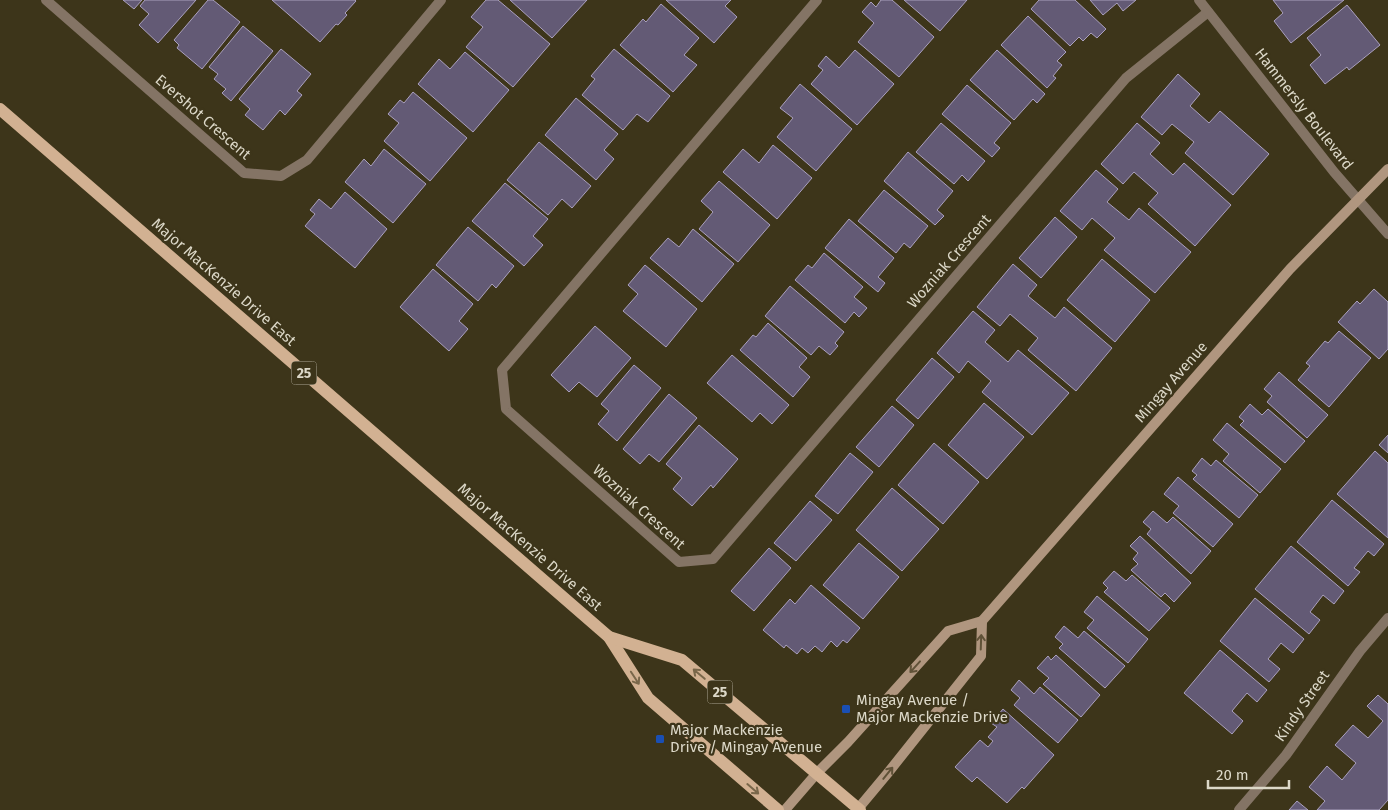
<svg xmlns="http://www.w3.org/2000/svg" width="1388" height="810" font-family="'Fira Sans',sans-serif">
<style>
.building{fill:#635a75;stroke:#aaa0be}
.lines{fill:none;stroke-linecap:round;stroke-linejoin:round}
.street{stroke:#847465;stroke-width:10}
.secondary{stroke:#b0967f;stroke-width:10}
.primary{stroke:#d2b192;stroke-width:12}
.oneway{stroke:#605238}
.oneway2{stroke:#79674a}
.transit-dot{fill:#1a4fb4;stroke:#3d351a;stroke-width:2}
.labels{text-anchor:middle;dominant-baseline:central;stroke-width:4.5;stroke-linejoin:round;paint-order:stroke}
.shield{fill:#3d351a;stroke:#aca794;stroke-width:1}
.shield-label{font-size:14px;font-weight:bold;fill:#dcd8c8}
.street-label{font-size:15px;fill:#dcd8c8;stroke:#3d351a}
.poi-label{font-size:15px;fill:#dcd8c8;stroke:#3d351a;text-anchor:start}
</style>
<rect width="100%" height="100%" fill="#3d351a"/>
<!-- building -->
<g class="building">
<polygon points="123,0 142,0 134,9"/>
<polygon points="145,0 196,0 158,43 139,25 149,14 140,6"/>
<polygon points="208,0 213,0 240,22 202,69 177,48 179,45 174,40"/>
<polygon points="272,0 355,0 356,1 345,13 347,15 338,25 336,24 320,42"/>
<polygon points="486,0 498,0 550,44 513,87 466,47 483,27 471,17"/>
<polygon points="510,0 587,0 552,38"/>
<polygon points="666,0 731,0 725,6 737,17 714,43"/>
<polygon points="881,0 892,0 934,37 899,77 858,42 874,23 862,12 871,2 876,7"/>
<polygon points="904,0 967,0 940,31"/>
<polygon points="1039,0 1075,0 1106,29 1097,38 1091,33 1083,41 1079,37 1070,46 1031,9"/>
<polygon points="1090,0 1136,0 1123,11 1117,3 1103,15"/>
<polygon points="1273,0 1344,0 1291,43 1274,21 1283,13"/>
<polygon points="661,4 699,38 684,55 697,65 673,92 620,45 643,19 646,22"/>
<polygon points="1347,5 1380,45 1349,70 1347,67 1325,84 1310,65 1321,55 1307,38"/>
<polygon points="1028,16 1066,52 1057,61 1062,65 1053,76 1056,78 1047,88 1001,45"/>
<polygon points="243,26 273,51 231,101 222,93 226,89 214,79 218,74 209,67"/>
<polygon points="281,49 311,74 297,91 302,95 285,115 280,110 263,130 245,115 250,109 239,99"/>
<polygon points="614,49 670,96 648,122 637,114 623,130 582,95 595,79 591,76"/>
<polygon points="855,50 894,84 857,125 811,84 823,70 818,66 826,56 839,68"/>
<polygon points="997,50 1045,94 1037,103 1033,99 1014,120 970,80"/>
<polygon points="465,52 509,90 473,132 418,84 439,59 450,69"/>
<polygon points="1178,74 1200,94 1190,106 1209,123 1220,111 1269,154 1233,195 1185,153 1194,142 1172,124 1162,135 1141,117"/>
<polygon points="800,84 852,129 816,171 777,137 793,118 780,108"/>
<polygon points="967,85 1011,123 994,143 1000,148 992,157 942,114"/>
<polygon points="413,92 467,138 430,181 384,141 399,123 388,114 400,100 404,103"/>
<polygon points="576,98 618,134 604,150 614,159 596,180 545,135"/>
<polygon points="941,123 985,161 968,181 962,175 954,184 916,152"/>
<polygon points="1137,123 1160,143 1150,154 1173,175 1184,163 1231,205 1195,246 1148,204 1158,193 1134,172 1123,184 1101,164"/>
<polygon points="539,142 591,186 572,208 562,199 548,215 507,180"/>
<polygon points="773,145 812,178 777,219 723,172 743,149 759,163"/>
<polygon points="384,149 426,184 393,223 345,182 364,159 371,166"/>
<polygon points="908,152 953,191 937,210 944,216 935,225 884,181"/>
<polygon points="1096,170 1118,189 1107,202 1129,220 1139,208 1191,252 1155,293 1104,250 1115,238 1092,218 1082,230 1060,211"/>
<polygon points="719,181 770,225 738,262 699,229 713,212 701,201"/>
<polygon points="505,183 548,219 533,236 543,245 524,266 472,221"/>
<polygon points="884,190 928,226 910,248 904,243 896,253 858,221"/>
<polygon points="345,192 387,229 355,268 305,226 315,214 310,210 319,199 331,209"/>
<polygon points="1055,217 1077,237 1041,278 1019,258"/>
<polygon points="849,219 894,258 878,277 885,283 878,292 825,248"/>
<polygon points="468,227 514,266 496,288 492,284 478,301 436,265"/>
<polygon points="693,229 734,264 702,302 650,258 668,238 679,247"/>
<polygon points="824,253 863,287 854,297 867,308 859,317 854,312 845,323 795,280 808,265 812,268"/>
<polygon points="1102,259 1150,300 1115,342 1067,300"/>
<polygon points="1013,264 1037,285 1028,296 1055,318 1064,307 1112,348 1076,391 1028,350 1038,338 1010,314 1000,326 977,307"/>
<polygon points="645,265 697,309 666,347 623,311 638,294 628,285"/>
<polygon points="433,269 473,304 459,321 468,329 449,351 400,307"/>
<polygon points="790,286 844,332 835,343 838,346 830,355 819,346 811,355 765,316"/>
<polygon points="1374,289 1388,302 1388,349 1379,359 1338,322 1357,301 1360,304"/>
<polygon points="973,311 995,330 985,342 1008,362 1018,350 1069,393 1032,435 982,392 991,381 968,361 959,373 937,353"/>
<polygon points="768,323 807,358 799,367 810,377 793,397 740,350 753,335 756,337"/>
<polygon points="595,326 631,358 597,397 579,382 569,392 551,375"/>
<polygon points="1339,331 1371,358 1329,407 1298,380 1310,366 1306,363 1325,341 1328,343"/>
<polygon points="732,355 789,405 772,424 760,413 752,422 707,383"/>
<polygon points="932,358 954,377 918,419 896,400"/>
<polygon points="634,365 661,388 617,441 598,424 609,411 601,404"/>
<polygon points="1279,372 1328,415 1307,438 1267,402 1272,396 1264,389"/>
<polygon points="669,394 697,418 659,462 649,454 640,464 623,449"/>
<polygon points="984,403 1024,437 987,479 948,445"/>
<polygon points="1250,404 1262,415 1268,409 1305,441 1285,463 1240,425 1244,421 1239,417"/>
<polygon points="892,406 914,425 879,467 856,447"/>
<polygon points="1227,423 1281,469 1260,493 1223,461 1229,454 1213,440"/>
<polygon points="699,425 738,459 713,488 711,485 692,506 673,489 682,478 666,464"/>
<polygon points="1388,435 1388,453 1379,445"/>
<polygon points="934,443 979,482 943,524 898,485"/>
<polygon points="1375,451 1388,463 1388,538 1337,494"/>
<polygon points="850,453 873,472 838,514 815,496"/>
<polygon points="1202,458 1211,466 1216,460 1258,495 1239,518 1193,479 1197,475 1192,471"/>
<polygon points="1178,477 1233,524 1213,547 1173,513 1179,506 1164,494"/>
<polygon points="892,488 939,529 902,571 856,530"/>
<polygon points="1332,500 1384,544 1374,556 1368,551 1354,568 1360,572 1348,586 1297,542"/>
<polygon points="810,501 832,520 796,561 774,543"/>
<polygon points="1153,511 1167,523 1173,517 1211,551 1191,574 1147,534 1151,529 1143,522"/>
<polygon points="1140,536 1191,583 1174,602 1165,593 1161,597 1131,570 1138,564 1133,559 1138,553 1130,546"/>
<polygon points="859,543 899,577 863,619 823,585"/>
<polygon points="1291,546 1344,591 1334,604 1323,595 1310,612 1320,620 1309,634 1255,589"/>
<polygon points="769,548 791,568 754,611 731,591"/>
<polygon points="1114,571 1126,581 1132,575 1170,608 1149,631 1104,592 1108,588 1103,583"/>
<polygon points="811,585 860,628 847,643 843,640 837,647 831,641 822,652 815,646 808,653 802,648 797,654 786,645 784,648 763,630 790,599 795,604"/>
<polygon points="1097,596 1148,639 1128,663 1087,628 1094,620 1084,612"/>
<polygon points="1255,598 1304,639 1293,653 1281,643 1268,659 1280,669 1269,682 1220,641"/>
<polygon points="1064,626 1078,638 1084,631 1125,666 1105,688 1059,648 1063,644 1055,637"/>
<polygon points="1220,650 1267,690 1257,702 1247,693 1232,711 1243,721 1232,734 1184,693"/>
<polygon points="1056,655 1100,695 1081,717 1043,684 1049,678 1037,668 1048,656 1051,660"/>
<polygon points="1019,680 1034,694 1040,687 1078,720 1058,743 1014,705 1020,698 1011,690"/>
<polygon points="1378,695 1388,704 1388,800 1379,810 1317,810 1325,801 1309,787 1327,766 1342,780 1356,763 1335,745 1353,725 1368,738 1383,721 1367,706"/>
<polygon points="1003,709 1054,755 1024,789 1022,787 1007,803 977,777 972,782 955,767 980,740 988,747 993,741 988,737 997,727 991,723"/>
<polygon points="1297,801 1308,810 1289,810"/>
</g>
<g class="lines">
<!-- street -->
<g class="street">
<polyline points="46,0 244,173 281,176 307,160 441,0"/>
<polyline points="817,0 502,370 506,409 679,562 713,559 1126,78 1208,12"/>
<polyline points="1199,0 1334,172 1388,234"/>
<polyline points="1239,810 1286,755 1360,651 1388,618"/>
</g>
<!-- secondary -->
<g class="secondary">
<polyline points="785,810 817,773 848,742 948,631 982,621 1290,269 1388,169"/>
<polyline points="857,810 887,774 981,656 982,621"/>
</g>
<!-- primary -->
<g class="primary">
<polyline points="0,109 609,637 648,698 778,810"/>
<polyline points="609,637 682,660 860,810"/>
</g>
</g>
<!-- one-way arrows -->
<defs><path id="oneway-shaft" d="M-6 0H5M1.5-3L5.5 0L1.5 3" fill="none" stroke-width="1.6" stroke-linecap="round" stroke-linejoin="round" transform="scale(1.25)"/></defs>
<g class="oneway">
<use href="#oneway-shaft" transform="translate(981 642) rotate(-88)"/>
<use href="#oneway-shaft" transform="translate(915 667) rotate(132)"/>
<use href="#oneway-shaft" transform="translate(888 773) rotate(-51)"/>
</g>
<g class="oneway2">
<use href="#oneway-shaft" transform="translate(699 674) rotate(-140)"/>
<use href="#oneway-shaft" transform="translate(635 678) rotate(57)"/>
<use href="#oneway-shaft" transform="translate(753 789) rotate(41)"/>
</g>
<!-- markers -->
<g class="transit-dot">
<rect x="841" y="704" width="10" height="10" rx="2.5"/>
<rect x="655" y="734" width="10" height="10" rx="2.5"/>
</g>
<g class="labels">
<!-- shield labels -->
<g class="shield">
<rect x="291.5" y="361.5" width="25" height="23" rx="4"/>
<rect x="707.5" y="680.5" width="25" height="23" rx="4"/>
</g>
<g class="shield-label">
<text x="304" y="373">25</text>
<text x="720" y="692">25</text>
</g>
<!-- street labels -->
<g class="street-label">
<text transform="translate(1304 109) rotate(52)">Hammersly Boulevard</text>
<text transform="translate(203 117) rotate(41)">Evershot Crescent</text>
<text transform="translate(949 261) rotate(-49)">Wozniak Crescent</text>
<text transform="translate(224 282) rotate(41)">Major MacKenzie Drive East</text>
<text transform="translate(1171 382) rotate(-49)">Mingay Avenue</text>
<text transform="translate(639 507) rotate(42)">Wozniak Crescent</text>
<text transform="translate(530 547) rotate(41)">Major MacKenzie Drive East</text>
<text transform="translate(1302 706) rotate(-55)">Kindy Street</text>
</g>
<!-- poi labels -->
<g class="poi-label">
<text x="856" y="700">Mingay Avenue /<tspan x="856" dy="17">Major Mackenzie Drive</tspan></text>
<text x="670" y="730">Major Mackenzie<tspan x="670" dy="17">Drive / Mingay Avenue</tspan></text>
</g>
</g>
<!-- scale -->
<path d="M1208 780v8h81v-8" fill="none" stroke="#dcd8c8" stroke-width="2.5"/>
<text x="1216" y="780" font-size="15" fill="#dcd8c8" stroke="#3d351a" stroke-width="4" paint-order="stroke">20 m</text>
</svg>
